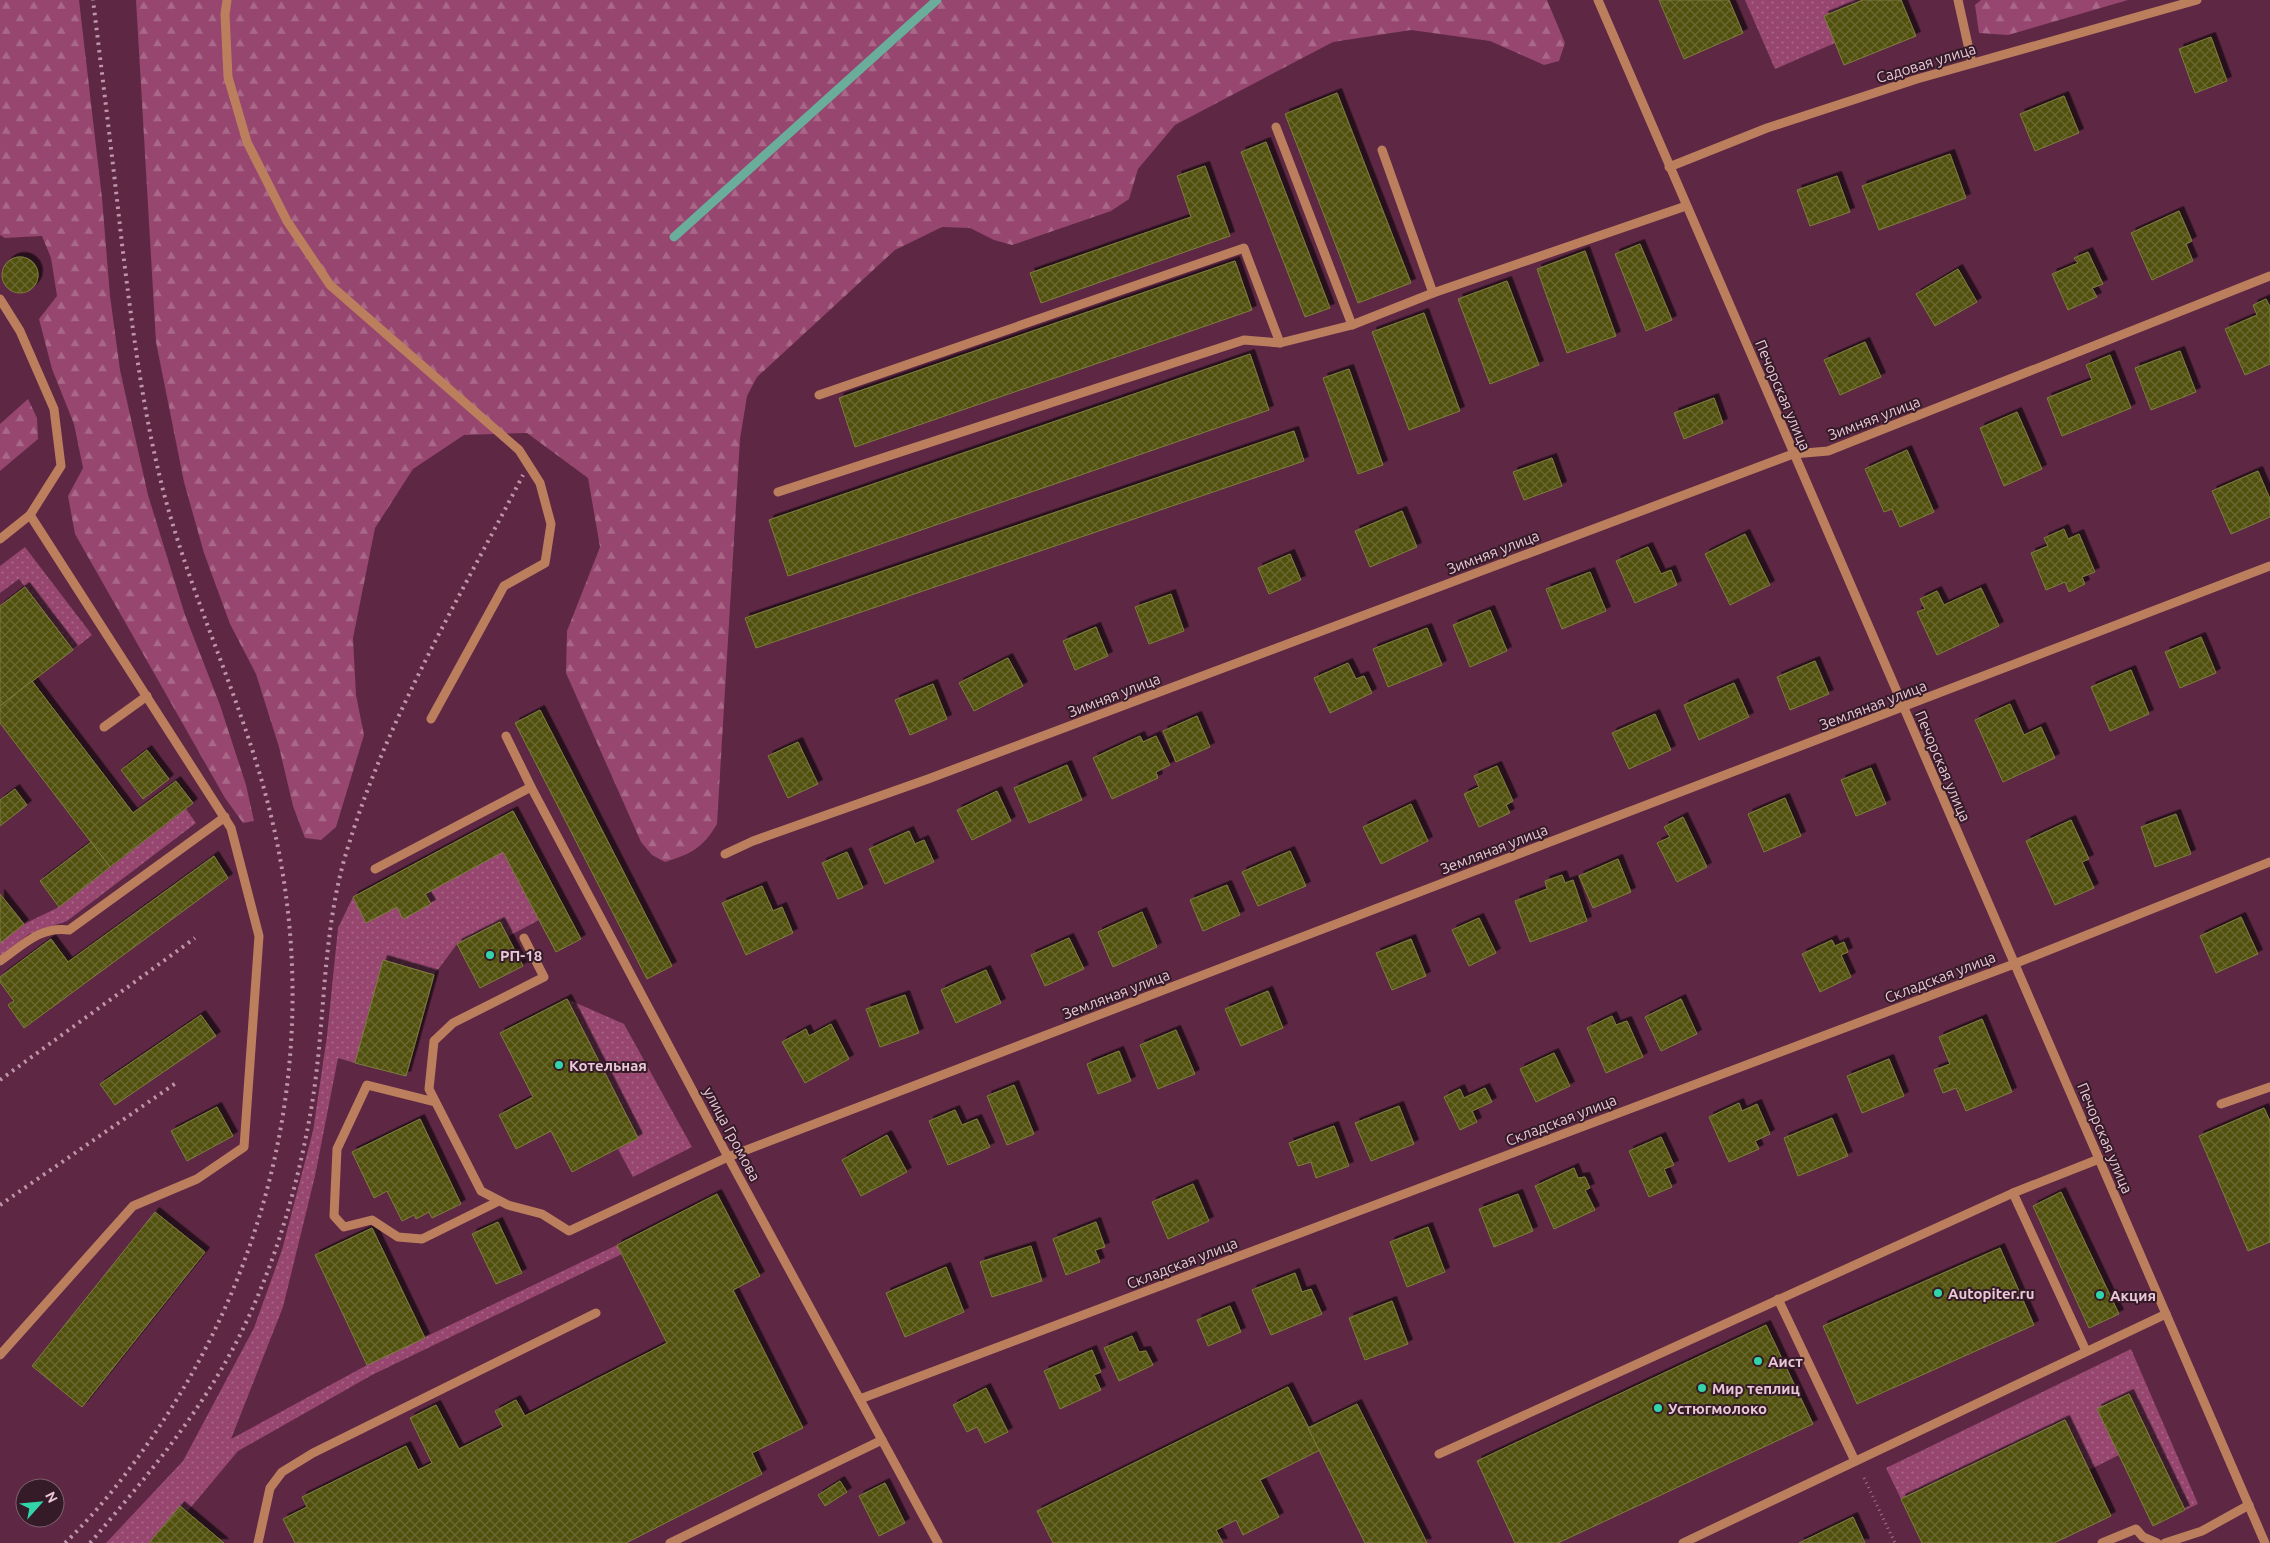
<svg xmlns="http://www.w3.org/2000/svg" width="2270" height="1543" font-family="Ubuntu,sans-serif">
<style>
.grass{fill:url(#grass-dots)}
.forest{fill:url(#forest-firs)}
.lines{fill:none;stroke-linecap:round;stroke-linejoin:round}
.stream{stroke:#6aad9b;stroke-width:9}
.building{fill:url(#building-cross-hatch);stroke:#7c7d3c;filter:url(#shadow)}
.path{stroke:#a4778d;stroke-width:3;stroke-dasharray:1 4;stroke-linecap:butt}
.minor{stroke:#bc7f5e;stroke-width:9}
.rail{stroke:#bf96a9;stroke-width:4;stroke-dasharray:2.5 5;stroke-linecap:butt}
.poi-dot{fill:#32d4a9;stroke:#341b27;stroke-width:2}
.labels{text-anchor:middle;dominant-baseline:central;stroke-width:4;stroke-linejoin:round;paint-order:stroke}
.street-label{font-size:15px;fill:#ebc8d7;stroke:#341b27}
.poi-label{font-size:15px;font-weight:bold;fill:#ebc8d7;stroke:#341b27;text-anchor:start}
</style>
<defs>
<pattern id="grass-dots" width="8" height="8" patternUnits="userSpaceOnUse" patternTransform="scale(1.25)"><rect width="8" height="8" fill="#96466f"/><path d="M2 2h.1M6 6h.1" fill="none" stroke="#aa6889" stroke-width="1.8" stroke-linecap="round"/></pattern>
<pattern id="forest-firs" width="22" height="20" patternUnits="userSpaceOnUse" patternTransform="scale(1.25)"><rect width="22" height="20" fill="#96466f"/><path d="M5 1l3.5 6h-7zM16 11l3.5 6h-7z" fill="#aa6889"/></pattern>
<pattern id="building-cross-hatch" width="8" height="8" patternUnits="userSpaceOnUse" patternTransform="scale(1.25)"><rect width="8" height="8" fill="#515110"/><path d="M0 0l8 8M0 8l8-8" fill="none" stroke="#6a6932"/></pattern>
<filter id="shadow"><feDropShadow dx="4.5" dy="-4.5" stdDeviation="0" flood-color="#0009"/></filter>
</defs>
<rect width="100%" height="100%" fill="#5e2744"/>
<!-- grass -->
<g class="grass">
<polygon points="1745,0 1863,0 1835,43 1775,69"/>
<polygon points="25,547 92,635 73,650 19,579 0,593 0,566"/>
<polygon points="186,809 196,823 67,921 29,934 0,956 0,943 24,924 59,907"/>
<polygon points="503,852 539,920 507,937 500,922 457,944 434,975 383,961 355,1063 338,1058 315,1176 283,1307 231,1439 367,1365 617,1245 622,1254 372,1375 238,1451 187,1512 180,1507 149,1543 106,1543 183,1461 254,1328 282,1250 313,1131 327,1036 338,928 353,897 366,923 397,907 403,918 425,894"/>
<polygon points="567,999 624,1024 692,1147 633,1177 618,1149 638,1138"/>
<polygon points="2131,1349 2198,1504 2185,1510 2129,1394 2097,1409 2119,1455 2089,1470 2065,1420 1901,1499 1886,1468"/>
</g>
<!-- forest -->
<g class="forest">
<polygon points="0,0 79,0 102,198 110,296 120,370 148,495 185,615 220,705 246,785 254,821 243,823 225,798 75,534 68,496 83,468 74,424 52,369 39,319 57,296 51,258 42,236 5,238 0,235"/>
<path d="M 136,0 L 1547,0 L 1565,43 L 1559,61 L 1544,65 L 1490,41 L 1411,30 L 1333,42 L 1175,125 L 1138,169 L 1129,199 L 1111,211 L 1012,245 L 994,240 L 970,228 L 942,227 L 895,250 L 757,377 L 747,396 L 740,439 L 717,824 C 703,848 691,854 665,862 L 652,855 L 641,842 L 566,673 L 567,631 L 600,547 L 588,478 L 527,433 L 464,435 L 413,469 L 375,528 L 353,638 L 356,695 L 364,735 L 336,827 L 321,840 L 305,838 L 293,806 L 279,747 L 256,674 L 230,624 L 204,553 L 184,482 L 156,342 Z"/>
<polygon points="1981,0 2128,0 2008,35 1979,33 1975,5"/>
<polygon points="28,399 37,418 38,439 0,471 0,424"/>
</g>
<g class="lines">
<!-- stream -->
<polyline class="stream" points="674,237 937,0"/>
</g>
<!-- building -->
<g class="building">
<polygon points="1659,0 1729,0 1743,33 1684,59"/>
<polygon points="1863,0 1901,0 1916,36 1844,65 1824,16"/>
<polygon points="2211,37 2227,81 2195,93 2179,49"/>
<polygon points="1337,93 1411,283 1358,303 1285,114"/>
<polygon points="2064,96 2079,133 2035,151 2020,114"/>
<polygon points="1266,142 1330,308 1305,317 1241,152"/>
<polygon points="1950,154 1966,198 1879,230 1862,186"/>
<polygon points="1205,166 1230,236 1041,303 1030,273 1191,217 1177,176"/>
<polygon points="1837,176 1850,212 1810,226 1797,190"/>
<polygon points="2179,211 2192,241 2186,244 2193,261 2152,280 2131,233"/>
<polygon points="1640,244 1672,320 1646,331 1615,254"/>
<polygon points="1585,251 1616,336 1567,353 1537,269"/>
<polygon points="2088,252 2103,284 2092,288 2097,297 2068,310 2052,274 2078,263 2074,258"/>
<circle cx="20" cy="275" r="18"/>
<polygon points="1235,261 1252,310 855,447 839,398"/>
<polygon points="1958,269 1977,302 1935,326 1916,294"/>
<polygon points="1507,281 1539,365 1490,384 1458,299"/>
<polygon points="2266,299 2270,307 2270,364 2245,375 2225,329 2257,315 2253,305"/>
<polygon points="1424,313 1460,411 1409,430 1372,332"/>
<polygon points="1865,342 1881,377 1840,395 1824,360"/>
<polygon points="2180,351 2196,392 2151,410 2135,368"/>
<polygon points="1250,354 1269,410 788,576 769,520"/>
<polygon points="2110,355 2131,408 2062,436 2047,398 2092,380 2086,365"/>
<polygon points="1349,369 1383,465 1358,474 1323,378"/>
<polygon points="1714,398 1723,423 1684,439 1674,413"/>
<polygon points="2017,412 2042,469 2004,486 1980,428"/>
<polygon points="1294,431 1304,461 756,648 745,618"/>
<polygon points="1907,450 1934,512 1900,527 1892,509 1884,512 1865,469"/>
<polygon points="1552,458 1562,486 1524,500 1513,472"/>
<polygon points="2258,471 2270,499 2270,517 2231,534 2212,491"/>
<polygon points="1402,511 1417,547 1370,567 1355,531"/>
<polygon points="2064,529 2068,539 2079,534 2095,572 2082,577 2085,584 2069,592 2065,582 2046,590 2031,553 2048,546 2044,538"/>
<polygon points="1745,534 1770,585 1730,605 1705,554"/>
<polygon points="1648,547 1661,574 1671,570 1677,585 1635,603 1616,561"/>
<polygon points="1290,554 1301,580 1269,594 1258,568"/>
<polygon points="1590,572 1606,611 1562,629 1546,589"/>
<polygon points="25,587 73,650 0,706 0,606"/>
<polygon points="1981,588 1999,626 1937,655 1917,612 1925,609 1920,599 1937,591 1944,605"/>
<polygon points="1171,594 1184,631 1149,644 1135,607"/>
<polygon points="1490,610 1507,651 1470,667 1453,625"/>
<polygon points="1096,627 1108,656 1075,670 1063,641"/>
<polygon points="1427,628 1442,665 1388,687 1373,649"/>
<polygon points="2201,637 2216,673 2180,688 2165,652"/>
<polygon points="1008,658 1023,686 974,711 959,683"/>
<polygon points="1815,661 1829,694 1790,710 1777,677"/>
<polygon points="1348,663 1356,679 1364,676 1372,693 1330,713 1314,678"/>
<polygon points="2131,670 2149,714 2110,731 2091,687"/>
<polygon points="32,681 133,813 176,781 193,803 110,867 0,723 0,706"/>
<polygon points="1734,683 1749,717 1699,740 1684,705"/>
<polygon points="933,684 947,719 910,735 895,700"/>
<polygon points="2010,704 2024,735 2041,727 2055,758 2003,782 1975,720"/>
<polygon points="540,710 672,966 647,979 515,723"/>
<polygon points="1655,714 1671,750 1629,769 1612,733"/>
<polygon points="1197,716 1210,747 1176,762 1163,731"/>
<polygon points="1140,736 1143,742 1156,736 1170,765 1156,772 1158,778 1112,799 1093,758"/>
<polygon points="798,742 818,784 788,798 768,756"/>
<polygon points="147,750 169,779 143,799 121,770"/>
<polygon points="1067,765 1082,800 1029,823 1014,788"/>
<polygon points="1497,766 1513,801 1506,805 1510,813 1479,827 1464,794 1479,787 1474,776"/>
<polygon points="1871,768 1886,804 1856,816 1841,780"/>
<polygon points="15,789 27,805 0,826 0,800"/>
<polygon points="997,791 1011,821 972,840 957,810"/>
<polygon points="1785,798 1801,836 1764,852 1748,814"/>
<polygon points="1411,804 1428,841 1381,864 1363,827"/>
<polygon points="513,811 581,939 556,952 503,852 425,894 431,904 403,919 397,907 366,923 353,897"/>
<polygon points="2176,814 2191,854 2155,867 2141,827"/>
<polygon points="1683,817 1707,867 1677,882 1657,843 1670,837 1664,827"/>
<polygon points="2071,820 2089,859 2082,862 2094,888 2055,905 2026,841"/>
<polygon points="909,831 915,844 924,840 934,862 885,884 869,849"/>
<polygon points="91,842 110,867 59,907 40,881"/>
<polygon points="1290,851 1306,886 1258,906 1242,872"/>
<polygon points="847,852 863,888 838,899 822,863"/>
<polygon points="214,856 228,878 24,1028 8,1005 14,1001 0,982 0,977 51,939 68,962"/>
<polygon points="1618,859 1631,892 1593,908 1579,876"/>
<polygon points="1562,875 1565,883 1573,880 1587,921 1530,942 1515,901 1547,889 1545,881"/>
<polygon points="1227,885 1240,915 1203,931 1190,900"/>
<polygon points="762,886 773,911 782,907 793,933 746,955 722,903"/>
<polygon points="0,894 24,924 0,943"/>
<polygon points="1142,912 1157,947 1113,967 1098,932"/>
<polygon points="2241,917 2258,954 2216,973 2200,936"/>
<polygon points="1479,918 1496,953 1469,966 1452,930"/>
<polygon points="500,922 523,966 480,988 457,944"/>
<polygon points="1069,938 1084,969 1045,986 1031,955"/>
<polygon points="1411,939 1426,976 1392,990 1376,953"/>
<polygon points="1832,940 1835,946 1844,942 1848,952 1841,955 1851,977 1820,992 1802,954"/>
<polygon points="383,960 434,975 406,1076 355,1063"/>
<polygon points="986,970 1001,1003 956,1023 941,990"/>
<polygon points="1268,991 1283,1028 1241,1046 1225,1009"/>
<polygon points="905,995 919,1033 880,1047 866,1009"/>
<polygon points="567,999 638,1138 572,1172 551,1131 516,1149 499,1115 533,1097 500,1033"/>
<polygon points="1681,999 1697,1034 1661,1051 1645,1017"/>
<polygon points="201,1015 216,1036 115,1105 100,1084"/>
<polygon points="1612,1016 1616,1025 1627,1021 1643,1057 1606,1073 1587,1028"/>
<polygon points="1982,1019 2012,1092 1966,1111 1956,1088 1943,1093 1934,1070 1950,1064 1939,1037"/>
<polygon points="831,1024 849,1059 805,1083 782,1042 806,1029 809,1036"/>
<polygon points="1176,1030 1195,1074 1158,1089 1140,1045"/>
<polygon points="1119,1051 1131,1081 1098,1094 1087,1064"/>
<polygon points="1554,1053 1570,1086 1536,1102 1520,1069"/>
<polygon points="1889,1059 1904,1096 1862,1113 1847,1076"/>
<polygon points="1014,1085 1034,1134 1007,1145 987,1096"/>
<polygon points="1485,1088 1492,1102 1472,1111 1477,1122 1460,1130 1444,1097 1460,1089 1464,1098"/>
<polygon points="1739,1103 1742,1111 1757,1104 1770,1134 1755,1141 1759,1149 1729,1162 1709,1117"/>
<polygon points="1399,1106 1414,1144 1371,1161 1355,1123"/>
<polygon points="217,1107 233,1136 187,1161 171,1131"/>
<polygon points="2264,1108 2270,1121 2270,1242 2248,1251 2199,1136"/>
<polygon points="955,1110 962,1125 977,1119 990,1147 948,1165 929,1121"/>
<polygon points="1832,1118 1848,1156 1798,1176 1784,1138"/>
<polygon points="420,1119 461,1204 432,1218 429,1212 416,1219 414,1215 402,1221 387,1191 374,1198 352,1152"/>
<polygon points="1334,1126 1349,1166 1316,1178 1311,1162 1298,1166 1289,1143"/>
<polygon points="887,1135 907,1172 861,1196 842,1160"/>
<polygon points="1661,1137 1674,1165 1664,1169 1672,1187 1649,1197 1629,1151"/>
<polygon points="1574,1168 1578,1178 1585,1177 1590,1188 1585,1190 1595,1210 1554,1229 1535,1186"/>
<polygon points="1193,1184 1209,1221 1168,1239 1152,1202"/>
<polygon points="2061,1192 2119,1314 2089,1328 2033,1206"/>
<polygon points="717,1194 760,1276 733,1290 803,1428 752,1453 762,1474 626,1543 295,1543 283,1519 307,1507 302,1497 406,1446 418,1470 432,1463 410,1418 436,1405 459,1449 503,1427 495,1411 516,1400 525,1416 667,1343 617,1245"/>
<polygon points="1518,1194 1533,1231 1494,1247 1479,1209"/>
<polygon points="155,1212 205,1252 82,1407 32,1366"/>
<polygon points="498,1222 522,1273 496,1284 472,1234"/>
<polygon points="1096,1222 1105,1247 1095,1250 1100,1262 1066,1275 1053,1239"/>
<polygon points="1428,1227 1445,1272 1407,1287 1390,1242"/>
<polygon points="372,1228 425,1338 367,1365 315,1255"/>
<polygon points="1031,1246 1042,1281 992,1297 980,1262"/>
<polygon points="2000,1248 2034,1325 1857,1404 1823,1326"/>
<polygon points="946,1267 964,1312 905,1337 886,1293"/>
<polygon points="1295,1273 1302,1292 1311,1289 1322,1314 1271,1335 1252,1290"/>
<polygon points="1392,1301 1408,1344 1365,1360 1349,1318"/>
<polygon points="1230,1306 1241,1332 1208,1346 1197,1320"/>
<polygon points="1766,1325 1813,1424 1558,1543 1515,1543 1477,1461"/>
<polygon points="1132,1336 1139,1352 1146,1351 1153,1365 1119,1381 1104,1348"/>
<polygon points="1092,1350 1101,1372 1094,1375 1101,1390 1060,1409 1044,1371"/>
<polygon points="1288,1387 1320,1450 1260,1480 1279,1517 1243,1535 1236,1520 1216,1530 1223,1543 1053,1543 1037,1511"/>
<polygon points="986,1388 1008,1432 985,1443 977,1427 967,1432 953,1405"/>
<polygon points="2129,1394 2185,1510 2153,1526 2097,1409"/>
<polygon points="1357,1404 1427,1543 1365,1543 1308,1428"/>
<polygon points="2065,1420 2111,1516 2054,1543 1922,1543 1901,1499"/>
<polygon points="840,1481 847,1492 825,1506 818,1495"/>
<polygon points="885,1483 905,1523 879,1536 859,1496"/>
<polygon points="180,1506 187,1512 224,1543 149,1543"/>
<polygon points="1853,1517 1865,1543 1799,1543"/>
</g>
<g class="lines">
<!-- path -->
<polyline class="path" points="1864,1478 1895,1543"/>
<!-- minor -->
<g class="minor">
<polyline points="227,0 225,14 228,77 247,142 287,221 330,285 519,450 540,483 551,524 545,563 504,586 431,719"/>
<polyline points="1598,0 2265,1543"/>
<polyline points="1958,0 1972,63"/>
<polyline points="1276,127 1352,325"/>
<polyline points="1382,150 1433,293"/>
<polyline points="1669,167 1767,128 1917,79 2197,0"/>
<polyline points="0,299 20,331 54,409 61,466 30,515 0,539"/>
<polyline points="819,395 1244,248 1280,343"/>
<polyline points="778,492 1244,340 1280,343 1352,325 1433,293 1686,206"/>
<polyline points="104,727 147,696"/>
<polyline points="506,736 531,787 728,1157 938,1543"/>
<polyline points="725,854 753,841 928,779 1793,454 1828,451 2270,276"/>
<polyline points="375,869 531,787"/>
<polyline points="524,938 544,977 453,1023 434,1041 429,1089 481,1191 508,1205 542,1214 569,1231 728,1157 2270,566"/>
<path d="M 0,961 C 23,945 40,926 69,930 L 225,817"/>
<polyline points="435,1102 367,1085 337,1149 334,1216 344,1227 372,1220 398,1237 422,1239 499,1201"/>
<polyline points="2221,1104 2270,1087"/>
<polyline points="2013,1193 2086,1351"/>
<polyline points="1778,1299 1855,1461"/>
<polyline points="0,1355 133,1206 197,1179 244,1147 259,936 231,828 30,515"/>
<polyline points="860,1399 2014,964 2270,862"/>
<polyline points="1439,1454 2013,1193 2099,1159"/>
<polyline points="258,1543 270,1488 282,1472 313,1453 596,1313"/>
<polyline points="670,1543 882,1440"/>
<polyline points="1683,1543 2166,1314"/>
<polyline points="2102,1543 2136,1529 2143,1537 2157,1543"/>
<polyline points="2165,1543 2202,1531 2249,1505"/>
</g>
<!-- rail -->
<g class="rail">
<polyline points="0,1080 195,938"/>
<polyline points="0,1205 176,1083"/>
<path d="M 65,1543 C 104,1505 137,1461 167,1415 C 281,1238 321,1026 272,820 C 245,705 191,600 162,486 C 142,406 132,325 122,244 C 113,163 103,81 93,0"/>
<path d="M 90,1543 C 146,1478 203,1410 241,1333 C 276,1262 299,1182 312,1104 C 325,1025 322,942 343,864 C 381,728 458,601 523,475"/>
</g>
</g>
<!-- markers -->
<g class="poi-dot">
<circle cx="490" cy="955" r="5"/>
<circle cx="559" cy="1065" r="5"/>
<circle cx="1938" cy="1293" r="5"/>
<circle cx="2100" cy="1295" r="5"/>
<circle cx="1758" cy="1361" r="5"/>
<circle cx="1702" cy="1388" r="5"/>
<circle cx="1658" cy="1408" r="5"/>
</g>
<g class="labels">
<!-- street labels -->
<g class="street-label">
<text transform="translate(1926 63) rotate(-17)">Садовая улица</text>
<text transform="translate(1783 395) rotate(67)">Печорская улица</text>
<text transform="translate(1874 418) rotate(-21)">Зимняя улица</text>
<text transform="translate(1493 552) rotate(-21)">Зимняя улица</text>
<text transform="translate(1114 695) rotate(-21)">Зимняя улица</text>
<text transform="translate(1873 705) rotate(-21)">Земляная улица</text>
<text transform="translate(1943 766) rotate(67)">Печорская улица</text>
<text transform="translate(1494 849) rotate(-21)">Земляная улица</text>
<text transform="translate(1940 977) rotate(-21)">Складская улица</text>
<text transform="translate(1116 994) rotate(-21)">Земляная улица</text>
<text transform="translate(1561 1120) rotate(-21)">Складская улица</text>
<text transform="translate(732 1134) rotate(62)">улица Громова</text>
<text transform="translate(2105 1138) rotate(67)">Печорская улица</text>
<text transform="translate(1182 1263) rotate(-21)">Складская улица</text>
</g>
<!-- poi labels -->
<g class="poi-label">
<text x="500" y="955">РП-18</text>
<text x="569" y="1065">Котельная</text>
<text x="1948" y="1293">Autopiter.ru</text>
<text x="2110" y="1295">Акция</text>
<text x="1768" y="1361">Аист</text>
<text x="1712" y="1388">Мир теплиц</text>
<text x="1668" y="1408">Устюгмолоко</text>
</g>
</g>
<!-- north arrow -->
<g transform="translate(40 1503) rotate(63)"><circle r="24" fill="#341b27" stroke="#7d606d"/>
<path d="M0-4L9 19L0 12L-9 19Z" fill="#32d4a9"/>
<text y="-8" font-size="14" font-weight="bold" text-anchor="middle" fill="#ebc8d7">N</text>
</g>
</svg>
